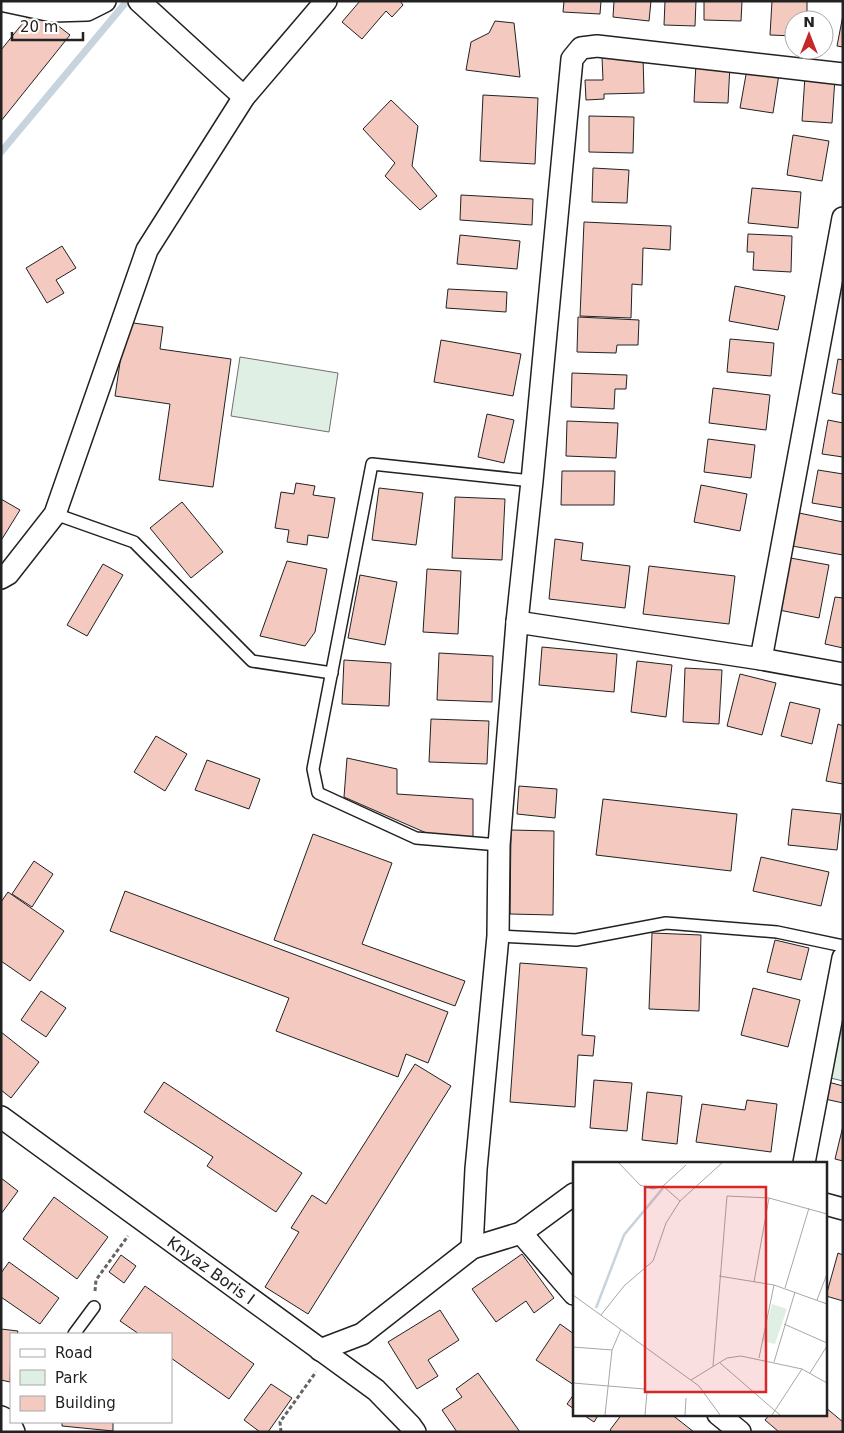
<svg xmlns="http://www.w3.org/2000/svg" width="844" height="1433" font-family="'DejaVu Sans',sans-serif">
<style>
.green{fill:#e0efe3;stroke:#6f6f6f}
.lines{fill:none;stroke-linecap:round;stroke-linejoin:round}
.stream{stroke:#c7d3dd;stroke-width:7}
.building{fill:#f3c9c0;stroke:#222}
.service-casing{stroke:#222;stroke-width:14}
.minor-casing{stroke:#222;stroke-width:24}
.path{stroke:#646464;stroke-width:3;stroke-dasharray:4 2.5;stroke-linecap:butt}
.service{stroke:#fff;stroke-width:11}
.minor{stroke:#fff;stroke-width:21}
.labels{text-anchor:middle;dominant-baseline:central;stroke-width:4;stroke-linejoin:round;paint-order:stroke}
.street-label{font-size:16px;fill:#222;stroke:#fff}
.inset-river{fill:none;stroke:#c7d3dd;stroke-width:2.5}
.inset-road{fill:none;stroke:#a7a7a7;stroke-width:1}
.view{fill:#d62828;fill-opacity:0.15;stroke:#d62828;stroke-width:2.5}
.inset-edge{fill:none;stroke:#222;stroke-width:2.5}
</style>
<rect width="100%" height="100%" fill="#fff"/>
<!-- green -->
<g class="green">
<polygon points="240,357 338,373 329,432 231,416"/>
<polygon points="843,992 843,1081 822,1076"/>
</g>
<g class="lines">
<!-- stream -->
<polyline class="stream" points="1,152 127,1"/>
</g>
<!-- building -->
<g class="building">
<polygon points="360,1 400,1 403,5 392,17 386,11 362,39 342,22"/>
<polygon points="564,1 601,1 600,14 563,12"/>
<polygon points="614,1 651,1 649,21 613,17"/>
<polygon points="665,1 696,1 695,26 664,25"/>
<polygon points="704,1 742,1 741,21 704,20"/>
<polygon points="772,1 807,1 807,20 794,20 794,36 770,35"/>
<polygon points="35,8 70,35 1,121 1,50"/>
<polygon points="843,15 843,47 837,46"/>
<polygon points="495,21 514,23 520,77 466,70 471,42 489,33"/>
<polygon points="643,56 644,93 604,94 604,99 586,100 585,80 603,80 602,57"/>
<polygon points="696,63 730,65 728,103 694,102"/>
<polygon points="747,69 779,74 773,113 740,108"/>
<polygon points="805,76 835,78 832,123 802,121"/>
<polygon points="483,95 538,98 535,164 480,161"/>
<polygon points="391,100 418,126 412,166 437,196 420,210 385,176 395,163 363,129"/>
<polygon points="589,116 634,117 633,153 589,152"/>
<polygon points="793,135 829,141 822,181 787,175"/>
<polygon points="593,168 629,170 627,203 592,202"/>
<polygon points="752,188 801,192 798,228 748,223"/>
<polygon points="461,195 533,199 532,225 460,220"/>
<polygon points="584,222 671,226 670,250 643,248 642,285 632,284 631,318 580,316"/>
<polygon points="748,234 792,236 791,272 753,270 754,252 747,252"/>
<polygon points="460,235 520,241 517,269 457,264"/>
<polygon points="62,246 76,268 56,280 64,293 47,303 26,268"/>
<polygon points="735,286 785,296 778,330 729,321"/>
<polygon points="448,289 507,292 506,312 446,308"/>
<polygon points="578,317 639,320 638,345 617,345 616,353 577,352"/>
<polygon points="126,322 163,327 160,349 231,359 213,487 159,480 170,404 115,396"/>
<polygon points="730,339 774,343 771,376 727,372"/>
<polygon points="441,340 521,354 513,396 434,382"/>
<polygon points="838,359 843,360 843,395 832,393"/>
<polygon points="572,373 627,375 626,389 615,389 614,409 571,407"/>
<polygon points="713,388 770,395 766,430 709,423"/>
<polygon points="487,414 514,420 504,463 478,457"/>
<polygon points="828,420 843,423 843,457 822,454"/>
<polygon points="567,421 618,423 616,458 566,456"/>
<polygon points="708,439 755,445 751,478 704,472"/>
<polygon points="818,470 843,474 843,508 812,503"/>
<polygon points="562,471 615,471 614,505 561,505"/>
<polygon points="296,483 315,486 313,495 335,498 328,538 308,535 307,545 287,542 289,530 275,528 281,492 294,494"/>
<polygon points="701,485 747,494 740,531 694,522"/>
<polygon points="379,488 423,493 416,545 372,540"/>
<polygon points="455,497 505,499 502,560 452,558"/>
<polygon points="1,499 20,510 2,539 1,539"/>
<polygon points="182,502 223,552 191,578 150,528"/>
<polygon points="799,513 843,522 843,555 792,546"/>
<polygon points="555,539 583,543 581,560 630,566 625,608 549,599"/>
<polygon points="785,557 829,565 819,618 774,609"/>
<polygon points="287,561 327,569 315,632 305,646 260,636"/>
<polygon points="103,564 123,575 87,636 67,625"/>
<polygon points="649,566 735,576 729,624 643,614"/>
<polygon points="427,569 461,571 458,634 423,632"/>
<polygon points="360,575 397,582 385,645 348,638"/>
<polygon points="835,597 843,598 843,648 825,644"/>
<polygon points="542,647 617,654 614,692 539,685"/>
<polygon points="439,653 493,656 492,702 437,700"/>
<polygon points="344,660 391,663 389,706 342,704"/>
<polygon points="637,661 672,665 666,717 631,712"/>
<polygon points="685,668 722,670 719,724 683,722"/>
<polygon points="740,674 776,683 762,735 727,726"/>
<polygon points="790,702 820,709 812,744 781,736"/>
<polygon points="431,719 489,721 487,764 429,762"/>
<polygon points="838,724 843,726 843,784 826,781"/>
<polygon points="156,736 187,754 165,791 134,772"/>
<polygon points="347,758 397,769 397,794 473,799 473,837 431,835 344,797"/>
<polygon points="207,760 260,779 249,809 195,790"/>
<polygon points="519,786 557,789 555,818 517,814"/>
<polygon points="603,799 737,814 731,871 596,855"/>
<polygon points="792,809 841,814 837,850 788,845"/>
<polygon points="511,830 554,831 553,915 510,914"/>
<polygon points="313,834 392,863 362,944 465,981 455,1006 274,940"/>
<polygon points="761,857 829,872 821,906 753,891"/>
<polygon points="34,861 53,874 32,907 12,894"/>
<polygon points="125,891 448,1012 428,1063 406,1054 398,1077 276,1031 289,998 110,931"/>
<polygon points="8,892 64,931 30,981 1,961 1,902"/>
<polygon points="652,933 701,935 699,1011 649,1009"/>
<polygon points="775,940 809,948 801,980 767,972"/>
<polygon points="520,963 587,968 582,1035 595,1036 593,1056 578,1055 575,1107 510,1102"/>
<polygon points="753,988 800,1000 788,1047 741,1035"/>
<polygon points="41,991 66,1008 46,1037 21,1020"/>
<polygon points="1,1032 39,1062 11,1098 1,1090"/>
<polygon points="415,1064 451,1086 308,1314 265,1287 299,1232 291,1228 312,1195 326,1204"/>
<polygon points="594,1080 632,1083 627,1131 590,1128"/>
<polygon points="164,1082 302,1173 276,1212 207,1166 213,1157 144,1112"/>
<polygon points="828,1082 843,1086 843,1103 825,1099"/>
<polygon points="647,1092 682,1096 677,1144 642,1140"/>
<polygon points="747,1100 777,1104 771,1152 696,1142 702,1104 745,1110"/>
<polygon points="843,1126 843,1161 835,1159"/>
<polygon points="1,1178 18,1191 1,1214"/>
<polygon points="54,1197 108,1237 77,1279 23,1239"/>
<polygon points="838,1253 843,1255 843,1301 826,1296"/>
<polygon points="522,1254 554,1298 534,1313 526,1301 496,1322 472,1289"/>
<polygon points="121,1255 136,1266 124,1283 109,1272"/>
<polygon points="9,1262 59,1298 40,1324 1,1297 1,1273"/>
<polygon points="145,1286 254,1364 229,1399 171,1358 171,1334 139,1334 120,1321"/>
<polygon points="440,1310 459,1340 428,1360 438,1376 417,1389 388,1342"/>
<polygon points="560,1324 574,1334 574,1385 536,1360"/>
<polygon points="1,1329 18,1331 17,1334 11,1334 10,1382 1,1380"/>
<polygon points="478,1373 520,1432 457,1432 442,1410 462,1397 456,1389"/>
<polygon points="271,1384 292,1398 268,1432 260,1432 244,1420"/>
<polygon points="574,1394 574,1409 567,1404"/>
<polygon points="825,1407 843,1422 843,1432 779,1432 765,1420 770,1414 825,1414"/>
<polygon points="582,1414 599,1414 594,1422"/>
<polygon points="622,1414 671,1414 694,1432 612,1432 610,1430"/>
<polygon points="62,1422 113,1422 113,1431 62,1426"/>
</g>
<g class="lines">
<!-- service casing -->
<g class="service-casing">
<g id="service">
<polyline points="55,514 134,542 252,661 332,673"/>
<polyline points="499,845 416,838 318,793 313,769 372,464 532,481"/>
<polyline points="498,936 576,940 666,923 777,932 843,946"/>
<polyline points="74,1334 94,1307"/>
</g>
</g>
<!-- minor casing -->
<g class="minor-casing">
<g id="minor">
<polyline points="5,1 52,11 87,10 105,1"/>
<polyline points="139,1 244,97"/>
<polyline points="1,578 8,574 55,514 147,250 244,97 326,1"/>
<polyline points="517,622 761,659 843,674"/>
<polyline points="761,659 843,218"/>
<path id="s1" d="M 1,1117 L 376,1390 L 410,1425 L 415,1432"/>
<polyline points="804,1163 843,958"/>
<polyline points="825,1204 843,1209"/>
<polyline points="521,1233 574,1294"/>
<polyline points="472,1248 476,1169 498,936 499,845 517,622 532,481 572,59 581,48 597,46 843,74"/>
<polyline points="320,1350 362,1334 472,1248 521,1233 574,1194"/>
<polyline points="718,1414 740,1432"/>
<polyline points="1,1417 9,1421 14,1432"/>
</g>
</g>
<!-- path -->
<g class="path">
<polyline points="95,1291 96,1280 128,1236"/>
<polyline points="281,1432 280,1422 316,1372"/>
</g>
<!-- service -->
<use href="#service" class="service"/>
<!-- minor -->
<use href="#minor" class="minor"/>
</g>
<g class="labels">
<!-- street labels -->
<g class="street-label">
<text stroke="none"><textPath href="#s1" startOffset="260">Knyaz Boris I</textPath></text>
</g>
</g>
<!-- overview -->
<g transform="translate(573 1162)">
<rect width="254" height="254" fill="#fff"/>
<path d="M 199,142 L 214,147 L 202,182 L 189,179 Z" fill="#e0efe3"/>
<path class="inset-river" d="M 23,146 L 51,73 L 90,26"/>
<path class="inset-road" d="M 45,0 L 67,23 L 80,27 L 90,24 L 113,3M 90,24 L 107,39M 146,114 L 201,123 L 254,142M 181,120 L 196,36M 212,126 L 236,46M 0,133 L 126,224 L 147,253M 244,138 L 254,112M 28,153 L 51,124 L 80,99 L 93,61 L 107,39 L 150,0M 211,162 L 254,181M 0,185 L 39,188M 186,196 L 201,123M 201,200 L 222,130M 147,201 L 207,253M 140,204 L 154,34 L 196,36 L 254,52M 237,211 L 254,184M 118,218 L 154,196 L 168,194 L 229,207 L 254,221M 0,221 L 71,227 L 74,230 L 72,253M 32,253 L 39,188 L 48,167M 112,253 L 113,236M 199,253 L 229,207"/>
<path class="view" d="M 72,25 L 193,25 L 193,230 L 72,230 Z"/>
<rect width="254" height="254" class="inset-edge"/>
</g>
<!-- border -->
<rect width="844" height="1433" fill="none" stroke="#222222" stroke-width="5"/>
<!-- legend -->
<rect x="10" y="1333" width="162" height="90" fill="#ffffff" stroke="#a7a7a7"/>
<rect x="20" y="1349" width="25" height="8" fill="#ffffff" stroke="#a7a7a7"/>
<text x="55" y="1358" font-size="15" fill="#222222">Road</text>
<rect x="20" y="1370" width="25" height="15" fill="#e0efe3" stroke="#a7a7a7"/>
<text x="55" y="1383" font-size="15" fill="#222222">Park</text>
<rect x="20" y="1396" width="25" height="15" fill="#f3c9c0" stroke="#a7a7a7"/>
<text x="55" y="1408" font-size="15" fill="#222222">Building</text>
<!-- north arrow -->
<g transform="translate(809 35)"><circle r="24" fill="#ffffff" stroke="#a7a7a7"/>
<path d="M0-4L9 19L0 12L-9 19Z" fill="#c62828"/>
<text y="-8" font-size="14" font-weight="bold" text-anchor="middle" fill="#222222">N</text>
</g>
<!-- scale -->
<path d="M12 32v8h71v-8" fill="none" stroke="#222222" stroke-width="2.5"/>
<text x="20" y="32" font-size="15" fill="#222222" stroke="#ffffff" stroke-width="4" paint-order="stroke">20 m</text>
</svg>
